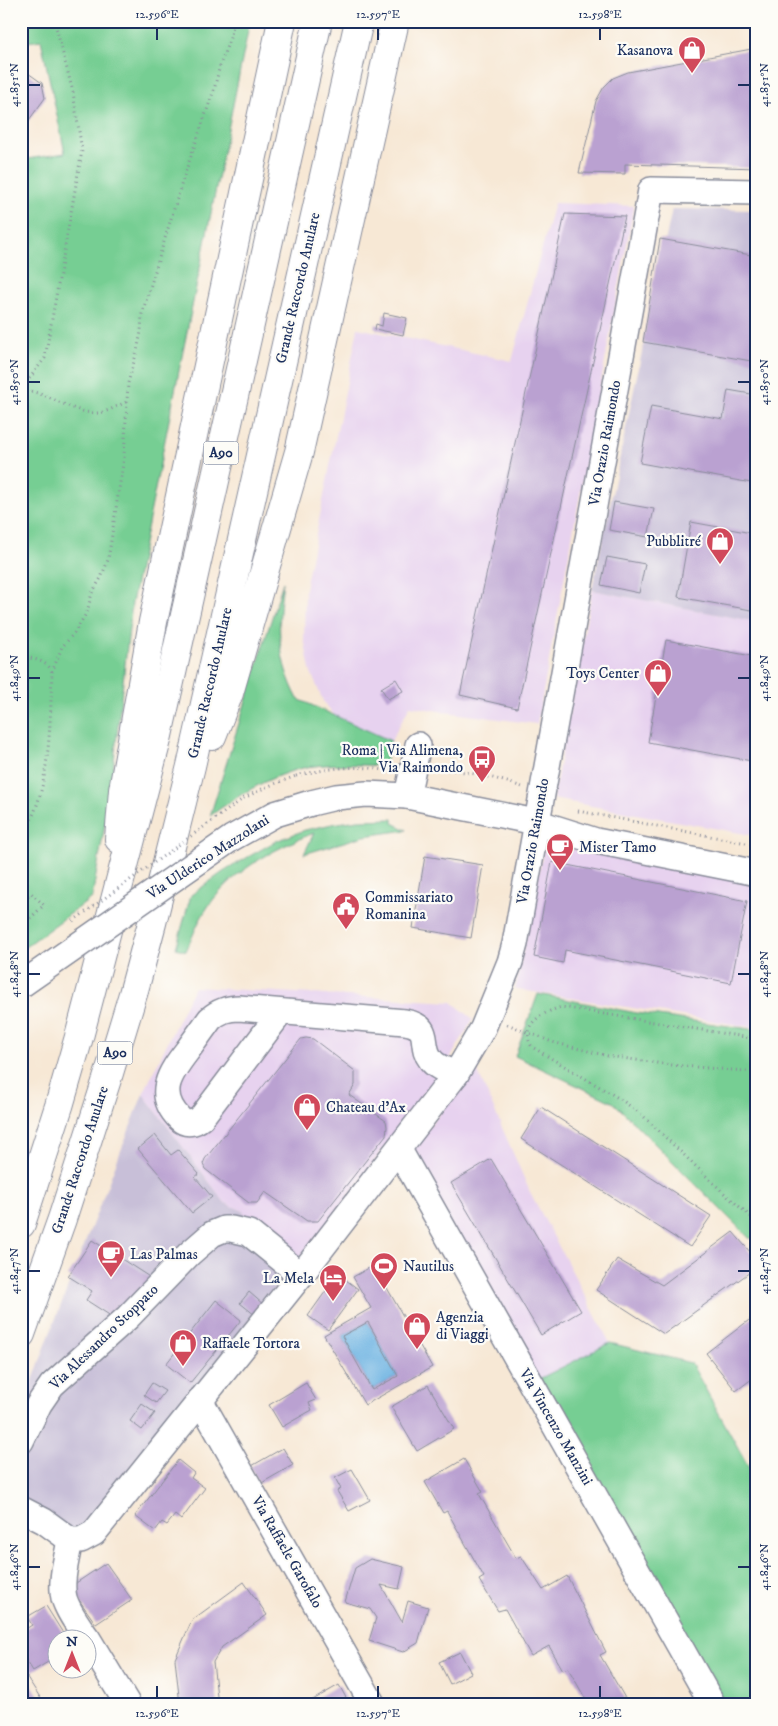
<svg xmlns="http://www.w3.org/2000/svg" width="778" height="1726" font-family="'IM FELL DW Pica',serif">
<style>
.built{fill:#e7d2ef}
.industrial{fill:#c8bfd8}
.green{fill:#76ce93;stroke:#487e78}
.water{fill:#6cb2e2;stroke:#4470a0}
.building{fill:#baa1d1;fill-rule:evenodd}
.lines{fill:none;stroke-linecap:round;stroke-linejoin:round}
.minor-casing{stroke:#898c9a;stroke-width:28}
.highway-casing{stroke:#898c9a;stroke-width:30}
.path{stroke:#898c9a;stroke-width:3;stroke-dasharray:1 4;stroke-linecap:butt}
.minor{stroke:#fff;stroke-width:25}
.highway{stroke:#fff;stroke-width:28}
.minor-bridge-casing{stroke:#898c9a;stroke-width:28;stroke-linecap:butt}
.path-bridge{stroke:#898c9a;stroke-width:3;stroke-dasharray:1 4;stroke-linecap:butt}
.minor-bridge{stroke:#fff;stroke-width:25}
.ticks{fill:none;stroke:#1b2f5e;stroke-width:2}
.labels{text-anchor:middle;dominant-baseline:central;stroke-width:4.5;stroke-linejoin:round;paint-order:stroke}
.shield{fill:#fdfcf7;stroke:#5f6c8c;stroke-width:1}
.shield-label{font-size:14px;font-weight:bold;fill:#1b2f5e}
.poi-label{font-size:15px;fill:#1b2f5e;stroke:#fdfcf7;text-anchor:start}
.street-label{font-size:15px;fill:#1b2f5e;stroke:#fdfcf7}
.neatline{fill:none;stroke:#1b2f5e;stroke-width:2}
.ticks-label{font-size:12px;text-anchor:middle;fill:#1b2f5e}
</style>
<rect width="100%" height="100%" fill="#fdfcf7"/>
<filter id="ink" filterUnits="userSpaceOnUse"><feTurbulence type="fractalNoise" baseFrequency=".02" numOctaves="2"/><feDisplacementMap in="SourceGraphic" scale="10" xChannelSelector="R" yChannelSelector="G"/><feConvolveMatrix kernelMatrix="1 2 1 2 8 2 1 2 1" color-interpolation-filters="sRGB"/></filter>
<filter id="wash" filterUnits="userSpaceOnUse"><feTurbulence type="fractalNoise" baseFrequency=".0096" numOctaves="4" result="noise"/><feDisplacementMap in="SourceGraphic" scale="20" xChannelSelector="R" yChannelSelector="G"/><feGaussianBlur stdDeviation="1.12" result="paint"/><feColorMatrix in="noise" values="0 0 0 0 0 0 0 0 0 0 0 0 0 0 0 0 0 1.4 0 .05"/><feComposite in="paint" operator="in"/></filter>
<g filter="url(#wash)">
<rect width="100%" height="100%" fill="#f7e8d5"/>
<!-- built -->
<g class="built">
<polygon points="554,203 634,206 537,724 445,712 410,706 391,741 335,716 323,701 310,670 304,638 305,589 358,328 512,361"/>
<polygon points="592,590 757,622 757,836 553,799"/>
<polygon points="545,844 757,882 757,1028 515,989"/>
<polygon points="194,987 452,1002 473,1019 451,1057 327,1225 296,1262 241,1210 225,1203 143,1094"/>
<polygon points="477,1070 530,1192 610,1343 537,1380 410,1153 464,1081"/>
</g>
<!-- industrial -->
<g class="industrial">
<polygon points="672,209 757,210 757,622 592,590"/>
<polygon points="143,1094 225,1203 241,1210 296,1262 88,1525 75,1532 21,1500 21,1413 52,1328"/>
</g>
<!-- green -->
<g class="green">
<polygon points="21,21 250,21 132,603 110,796 92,898 21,950 21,160 65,153 41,40 21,43"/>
<path d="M 283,582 C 277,626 277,659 298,699 L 391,741 L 384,766 C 358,765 324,762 299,769 C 266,778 237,796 210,816 Z"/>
<path d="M 393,819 L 393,823 L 407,830 L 364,836 L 304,854 L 314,833 C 273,849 228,873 204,913 C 197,924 192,938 186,951 L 176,948 L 191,895 L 223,872 L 248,857 L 276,841 L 305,830 L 332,824 L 358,820 Z"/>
<polygon points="538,994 637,1013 757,1030 757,1239 749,1238 614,1103 515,1056"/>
<polygon points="610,1343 691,1363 757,1482 757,1705 723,1705 537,1380"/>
</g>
<!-- water -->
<polygon class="water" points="368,1322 398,1376 372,1390 342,1336"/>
<g id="blocks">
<!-- building -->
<g class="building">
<polygon points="757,48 757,168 625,164 625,174 579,173 596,101 604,87 613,78 628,72"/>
<polygon points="21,68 42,83 45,98 21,131"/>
<polygon points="565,214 625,216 517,708 460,695"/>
<polygon points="660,239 757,256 757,362 643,342"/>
<polygon points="384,313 407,318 403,335 375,329 376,324 382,326"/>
<polygon points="728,390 757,395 757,484 640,463 651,406 723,419"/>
<polygon points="614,502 654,509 648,537 609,530"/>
<polygon points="691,522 757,534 757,611 678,597"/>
<polygon points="607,557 645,564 639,593 601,585"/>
<polygon points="666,640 757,657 757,762 648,742"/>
<polygon points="396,679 403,691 388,699 381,688"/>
<polygon points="425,856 483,865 471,938 413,928"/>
<polygon points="552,862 747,901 731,983 565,950 563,963 534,957"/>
<polygon points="306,1038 313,1039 355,1071 355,1085 349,1095 386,1121 387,1127 386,1135 318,1221 307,1221 265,1192 257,1203 249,1203 205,1169 203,1164 205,1159 301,1039"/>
<polygon points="541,1107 711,1216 690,1247 521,1139"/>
<polygon points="155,1135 171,1155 178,1150 199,1174 195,1177 212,1197 192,1213 138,1149"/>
<polygon points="491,1159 581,1311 541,1335 451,1183"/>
<polygon points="733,1232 757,1260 757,1267 664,1334 596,1290 617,1259 662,1285"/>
<polygon points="92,1240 154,1280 114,1318 86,1300 92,1291 68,1276"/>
<path d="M 374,1265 L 432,1367 L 365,1405 L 324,1335 L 371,1308 L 353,1277 ZM 368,1322 L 398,1376 L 372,1390 L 342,1336 Z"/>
<polygon points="338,1274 358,1289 328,1330 308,1316"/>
<polygon points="249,1292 264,1305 255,1315 240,1303"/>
<polygon points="216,1300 241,1320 190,1383 166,1364"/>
<polygon points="757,1314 757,1375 736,1391 706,1353"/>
<polygon points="152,1383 165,1391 156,1403 144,1395"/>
<polygon points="306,1383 316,1400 309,1403 312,1410 282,1427 269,1405"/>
<polygon points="428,1385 454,1429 417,1451 391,1407"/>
<polygon points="142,1404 155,1413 142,1430 130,1421"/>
<polygon points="283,1448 293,1465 260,1484 250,1467"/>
<polygon points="464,1459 483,1492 479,1494 516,1558 521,1556 543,1590 567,1576 606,1652 600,1655 629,1705 589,1705 568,1668 563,1670 549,1646 531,1656 505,1609 498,1611 479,1580 484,1577 447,1511 443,1513 425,1482"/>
<polygon points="178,1460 194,1473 191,1478 205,1488 181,1520 175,1515 167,1525 162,1522 155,1531 135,1516"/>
<polygon points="352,1469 370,1500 349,1511 337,1491 341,1489 335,1478"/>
<polygon points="370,1559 404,1567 399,1589 381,1585 402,1622 408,1601 428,1607 418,1643 403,1652 369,1641 376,1618 370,1609 345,1602 355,1568"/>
<polygon points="106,1563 132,1600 96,1624 70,1587"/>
<polygon points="244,1582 267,1615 222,1647 213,1662 218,1705 180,1705 175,1659 192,1620"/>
<polygon points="46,1606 66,1638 58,1638 58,1656 33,1671 21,1652 21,1632 32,1625 27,1617"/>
<polygon points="460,1652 471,1673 450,1684 439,1662"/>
<polygon points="21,1668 45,1705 21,1705"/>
<polygon points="339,1685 350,1705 304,1705"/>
</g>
</g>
</g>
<g filter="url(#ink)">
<use href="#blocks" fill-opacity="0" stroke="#898c9a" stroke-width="1"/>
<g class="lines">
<!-- minor casing -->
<g class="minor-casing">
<g id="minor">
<polyline points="407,796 418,745"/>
<polyline points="311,803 336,797 366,794 407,796 536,822 596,841 757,873"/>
<path d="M 281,1012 L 201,1118 C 195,1123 186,1125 180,1119 C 155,1094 170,1073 187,1051 C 195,1040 202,1030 210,1019 C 219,1011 227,1008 239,1008 L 405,1022 C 434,1027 418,1044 431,1060 C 437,1068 447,1070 456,1074"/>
<polyline points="399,1150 713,1705"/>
<polyline points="200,1400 373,1705"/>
<polyline points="21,1441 39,1404 52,1385 128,1317 189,1254 212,1234 224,1229 231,1229 249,1233 301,1275"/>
<polyline points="21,1509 44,1521 70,1540 81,1540 94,1533 301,1275 456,1074 483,1028 510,962 515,944 651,190 757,192"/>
<path d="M 70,1540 C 67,1558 60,1580 64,1598 C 68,1612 79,1626 87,1638"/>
<polyline points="88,1639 128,1705"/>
</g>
</g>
<!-- highway casing -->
<g class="highway-casing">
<g id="highway">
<polyline points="212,736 229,693 299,452 395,21"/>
<polyline points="119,839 123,790 153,622 282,21"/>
<polyline points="21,1224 59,1106 79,1037 157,740 318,21"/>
<polyline points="21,1334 62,1219 109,1073 133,994 152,923 191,766 359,21"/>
</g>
</g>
<!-- path -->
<g class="path">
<polyline points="21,384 29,379 45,358 82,151 73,92 56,27 50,21"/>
<path d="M 21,390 C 48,391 70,413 96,413 C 106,413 117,406 126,402"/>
<path d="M 21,656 C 33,659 47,660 52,672 C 50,720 51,798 21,836"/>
<polyline points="52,672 62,647 75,632 87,612 92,593 101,578 108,560 124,457 128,383 137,351 141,332 142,314 183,179 214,90 220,65 231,35 234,21"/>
<path d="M 433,769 C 459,769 498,778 522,787"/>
<path d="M 296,776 C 319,770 344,766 368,768 C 376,768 383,771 392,770"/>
<polyline points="578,811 757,845"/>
<polyline points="21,903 31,893 44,905 21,927"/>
<polyline points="507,1024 552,1042 608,1056 671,1065 757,1072"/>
<path d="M 757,1039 L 562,1007 C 543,1012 518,1025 532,1047 L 620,1099 L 641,1114 L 726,1195 L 757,1222"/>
</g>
<!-- minor -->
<use href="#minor" class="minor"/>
<!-- highway -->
<use href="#highway" class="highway"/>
<!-- minor-bridge casing -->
<g class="minor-bridge-casing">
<polyline id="minor-bridge" points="21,985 232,838 275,814 311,803"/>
</g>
<!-- path-bridge -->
<polyline class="path-bridge" points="73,921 244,798 266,787 296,776"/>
<!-- minor-bridge -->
<use href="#minor-bridge" class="minor-bridge"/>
</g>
</g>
<!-- ticks -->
<path class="ticks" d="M 157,28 L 157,40M 378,28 L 378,40M 600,28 L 600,40M 28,85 L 40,85M 738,85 L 750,85M 28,382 L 40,382M 738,382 L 750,382M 28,678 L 40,678M 738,678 L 750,678M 28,974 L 40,974M 738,974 L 750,974M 28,1271 L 40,1271M 738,1271 L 750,1271M 28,1567 L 40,1567M 738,1567 L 750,1567M 157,1686 L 157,1698M 378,1686 L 378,1698M 600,1686 L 600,1698"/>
<!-- icons -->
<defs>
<g id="shop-pin" transform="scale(1.4375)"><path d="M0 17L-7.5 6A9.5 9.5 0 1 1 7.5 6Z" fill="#d1495b" stroke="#fdfcf7"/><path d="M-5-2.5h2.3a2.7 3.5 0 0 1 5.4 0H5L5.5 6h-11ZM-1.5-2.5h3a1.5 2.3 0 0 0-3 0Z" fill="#fff"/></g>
<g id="bus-pin" transform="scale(1.4375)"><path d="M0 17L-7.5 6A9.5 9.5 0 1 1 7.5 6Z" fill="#d1495b" stroke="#fdfcf7"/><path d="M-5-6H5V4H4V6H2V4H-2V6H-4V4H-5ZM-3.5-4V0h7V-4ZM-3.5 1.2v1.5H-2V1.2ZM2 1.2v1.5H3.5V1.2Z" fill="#fff"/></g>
<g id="cafe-pin" transform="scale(1.4375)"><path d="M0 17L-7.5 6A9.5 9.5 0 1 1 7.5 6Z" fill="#d1495b" stroke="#fdfcf7"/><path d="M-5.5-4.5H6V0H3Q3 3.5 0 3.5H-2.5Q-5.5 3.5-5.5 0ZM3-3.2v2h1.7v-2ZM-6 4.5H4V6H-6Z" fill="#fff"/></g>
<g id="civic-pin" transform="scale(1.4375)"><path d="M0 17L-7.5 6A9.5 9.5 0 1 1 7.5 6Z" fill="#d1495b" stroke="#fdfcf7"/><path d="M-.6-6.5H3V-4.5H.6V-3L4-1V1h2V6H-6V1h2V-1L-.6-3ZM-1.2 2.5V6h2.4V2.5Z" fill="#fff"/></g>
<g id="stadium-pin" transform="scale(1.4375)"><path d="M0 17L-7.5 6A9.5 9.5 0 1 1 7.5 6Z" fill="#d1495b" stroke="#fdfcf7"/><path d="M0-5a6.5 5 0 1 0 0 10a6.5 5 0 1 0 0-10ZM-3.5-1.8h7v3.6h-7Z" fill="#fff"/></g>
<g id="hotel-pin" transform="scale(1.4375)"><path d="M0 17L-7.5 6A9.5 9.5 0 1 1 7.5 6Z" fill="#d1495b" stroke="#fdfcf7"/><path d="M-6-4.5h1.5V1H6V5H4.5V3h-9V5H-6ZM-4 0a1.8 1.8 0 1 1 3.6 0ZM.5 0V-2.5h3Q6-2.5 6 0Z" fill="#fff"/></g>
</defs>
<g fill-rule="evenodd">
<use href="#shop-pin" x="692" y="50"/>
<use href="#shop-pin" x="720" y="541"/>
<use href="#shop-pin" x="658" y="673"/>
<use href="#bus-pin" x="482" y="759"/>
<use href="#cafe-pin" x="560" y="847"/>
<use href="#civic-pin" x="346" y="906"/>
<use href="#shop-pin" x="307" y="1107"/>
<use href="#cafe-pin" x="111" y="1254"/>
<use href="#stadium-pin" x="384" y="1266"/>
<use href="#hotel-pin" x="333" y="1278"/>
<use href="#shop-pin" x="417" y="1326"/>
<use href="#shop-pin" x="183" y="1343"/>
</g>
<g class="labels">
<!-- shield labels -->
<g class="shield">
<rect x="203.5" y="441.5" width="35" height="23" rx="4"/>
<rect x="97.5" y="1041.5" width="35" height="23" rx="4"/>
</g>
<g class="shield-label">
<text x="221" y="453">A90</text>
<text x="115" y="1053">A90</text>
</g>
<!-- poi labels -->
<g class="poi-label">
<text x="673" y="50" text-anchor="end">Kasanova</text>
<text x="701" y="541" text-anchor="end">Pubblitré</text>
<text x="639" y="673" text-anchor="end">Toys Center</text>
<text x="463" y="750" text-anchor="end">Roma | Via Alimena,<tspan x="463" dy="17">Via Raimondo</tspan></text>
<text x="579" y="847">Mister Tamo</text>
<text x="365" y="897">Commissariato<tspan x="365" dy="17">Romanina</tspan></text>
<text x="326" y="1107">Chateau d'Ax</text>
<text x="130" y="1254">Las Palmas</text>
<text x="403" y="1266">Nautilus</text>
<text x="314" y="1278" text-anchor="end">La Mela</text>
<text x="436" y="1317">Agenzia<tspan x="436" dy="17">di Viaggi</tspan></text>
<text x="202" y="1343">Raffaele Tortora</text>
</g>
<!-- street labels -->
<g class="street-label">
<text transform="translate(298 288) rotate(-77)">Grande Raccordo Anulare</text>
<text transform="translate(605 443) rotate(-80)">Via Orazio Raimondo</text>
<text transform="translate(210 683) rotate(-77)">Grande Raccordo Anulare</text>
<text transform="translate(533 841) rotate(-80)">Via Orazio Raimondo</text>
<text transform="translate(208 857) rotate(-33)">Via Ulderico Mazzolani</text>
<text transform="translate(80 1160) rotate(-72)">Grande Raccordo Anulare</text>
<text transform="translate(104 1337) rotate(-44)">Via Alessandro Stoppato</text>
<text transform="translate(556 1427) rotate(60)">Via Vincenzo Manzini</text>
<text transform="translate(287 1552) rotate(60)">Via Raffaele Garofalo</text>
</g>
</g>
<!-- margin -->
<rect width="778" height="1726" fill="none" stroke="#fdfcf7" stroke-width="55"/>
<!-- north arrow -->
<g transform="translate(72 1654)"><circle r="24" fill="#fdfcf7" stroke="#a3aaba"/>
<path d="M0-4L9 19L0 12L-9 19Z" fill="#d1495b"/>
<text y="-8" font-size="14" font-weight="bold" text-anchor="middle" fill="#1b2f5e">N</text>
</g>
<rect x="28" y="28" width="722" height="1670" class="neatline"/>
<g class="ticks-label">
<text x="157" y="18">12.596°E</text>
<text x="378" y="18">12.597°E</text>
<text x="600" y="18">12.598°E</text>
<text transform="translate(14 85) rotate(-90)" y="4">41.851°N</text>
<text transform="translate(764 85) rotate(-90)" y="4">41.851°N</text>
<text transform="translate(14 382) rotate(-90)" y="4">41.850°N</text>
<text transform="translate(764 382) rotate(-90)" y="4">41.850°N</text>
<text transform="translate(14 678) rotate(-90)" y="4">41.849°N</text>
<text transform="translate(764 678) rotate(-90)" y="4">41.849°N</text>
<text transform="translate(14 974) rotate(-90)" y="4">41.848°N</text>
<text transform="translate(764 974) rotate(-90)" y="4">41.848°N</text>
<text transform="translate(14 1271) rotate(-90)" y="4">41.847°N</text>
<text transform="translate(764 1271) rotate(-90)" y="4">41.847°N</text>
<text transform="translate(14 1567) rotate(-90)" y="4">41.846°N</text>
<text transform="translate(764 1567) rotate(-90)" y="4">41.846°N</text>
<text x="157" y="1717">12.596°E</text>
<text x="378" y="1717">12.597°E</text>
<text x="600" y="1717">12.598°E</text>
</g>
</svg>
